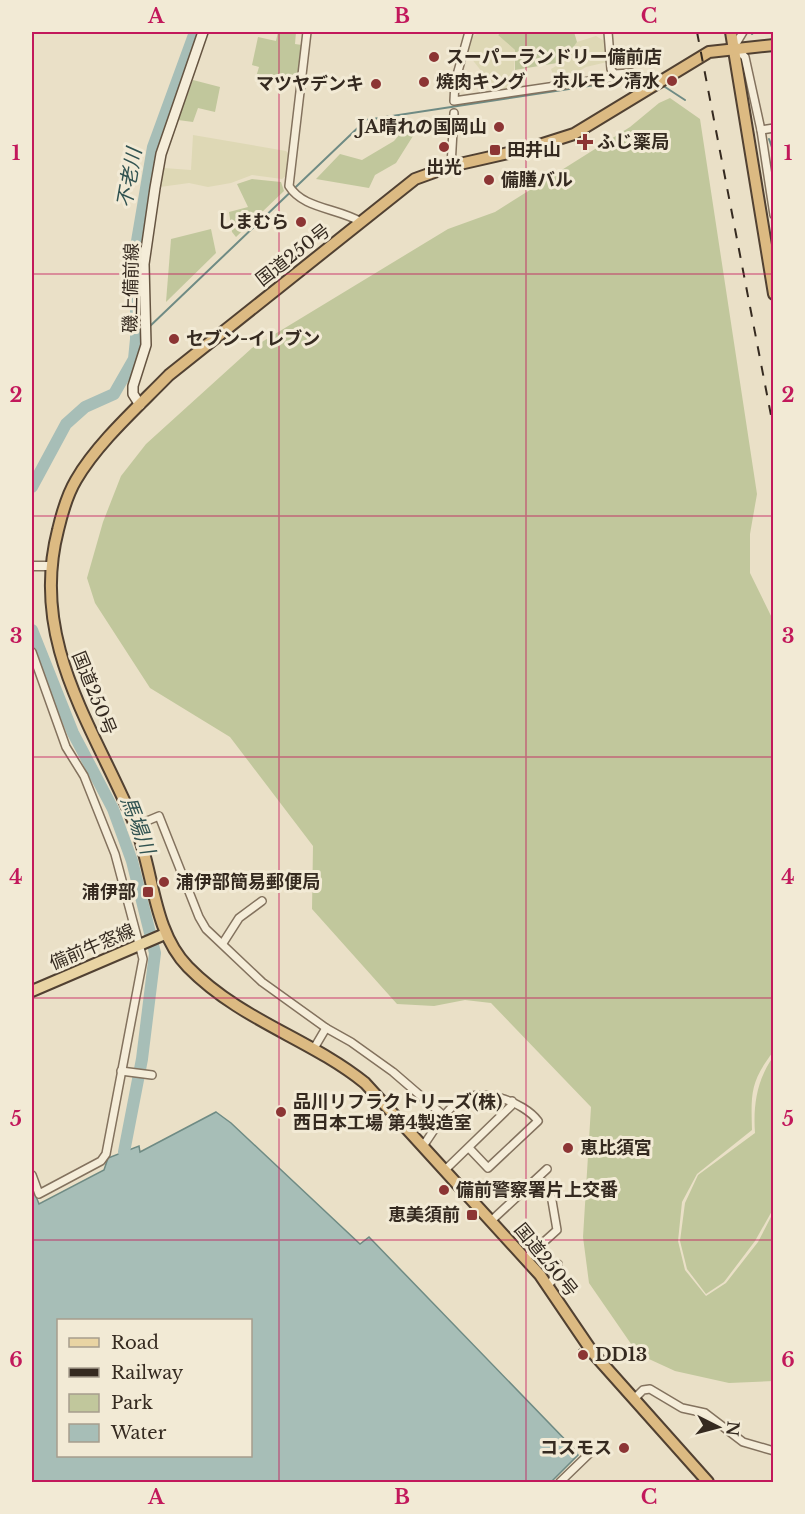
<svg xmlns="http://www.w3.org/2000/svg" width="805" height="1514" font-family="'Libre Baskerville','Noto Sans JP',serif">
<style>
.farmland{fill:#ded8b5}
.green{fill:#c1c79c}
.water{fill:#a7beb7;stroke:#6f8b84;stroke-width:1.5;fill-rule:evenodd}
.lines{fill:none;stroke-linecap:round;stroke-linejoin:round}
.stream{stroke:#6f8b84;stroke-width:2}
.river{stroke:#a7beb7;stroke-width:12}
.minor-casing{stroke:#83725e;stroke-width:10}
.tertiary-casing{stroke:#83725e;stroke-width:11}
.secondary-casing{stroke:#655441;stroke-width:12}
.primary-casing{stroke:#514132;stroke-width:14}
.trunk-casing{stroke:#514132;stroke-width:14}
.minor{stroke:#f5edd9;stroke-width:7}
.tertiary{stroke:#f5edd9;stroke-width:8}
.secondary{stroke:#f5edd9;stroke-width:9}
.primary{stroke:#e9d4a3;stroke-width:10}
.trunk{stroke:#dcba82;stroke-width:10}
.rail{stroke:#352a20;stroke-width:2;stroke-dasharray:10 10;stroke-linecap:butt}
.grid{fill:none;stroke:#c2185b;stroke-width:1.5;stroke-opacity:0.55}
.poi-dot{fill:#8c3534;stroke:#f2ead5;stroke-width:2}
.labels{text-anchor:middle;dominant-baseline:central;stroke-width:6;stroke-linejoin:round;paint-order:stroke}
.poi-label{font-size:18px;font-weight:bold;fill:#352a20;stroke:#f2ead5;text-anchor:start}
.street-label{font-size:18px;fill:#352a20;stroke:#f2ead5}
.water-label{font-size:20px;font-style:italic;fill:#315351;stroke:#f2ead5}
.neatline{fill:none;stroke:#c2185b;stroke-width:2}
.grid-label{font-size:20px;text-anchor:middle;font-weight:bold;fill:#c2185b}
</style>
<rect width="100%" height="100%" fill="#eae0c7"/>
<!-- farmland -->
<g class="farmland">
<polygon points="480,32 495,32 515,50 513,90 498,92 467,53 472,37"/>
<polygon points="596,36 606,42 607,62 586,67 557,84 551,69 563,62 577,42"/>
<polygon points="193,135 286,151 289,154 286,176 282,179 252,175 231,183 208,187 189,183 160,187 164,168 191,170"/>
</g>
<!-- green -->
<g class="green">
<polygon points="278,32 296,32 295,44 302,45 298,81 256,77 259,67 252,65 258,37 276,41"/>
<polygon points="501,32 574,32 577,42 563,62 515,70 515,50 498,35"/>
<polygon points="193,80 220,87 215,112 198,108 193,122 178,120"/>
<path d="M 670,98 L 700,119 L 757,494 L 750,534 L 750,573 L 774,622 L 773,1052 C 750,1082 751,1094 752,1130 L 697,1174 L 682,1202 L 678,1241 L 685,1270 L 706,1296 L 726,1283 L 758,1242 L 773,1213 L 774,1381 L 729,1383 L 675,1371 L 638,1354 L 589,1283 L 583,1237 L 591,1107 L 491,1003 L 465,1000 L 434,1006 L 397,1004 L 312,909 L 313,846 L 230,737 L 150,688 L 95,603 L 87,578 L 103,522 L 121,476 L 146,444 L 252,348 L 448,229 L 495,212 L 630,127 L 659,103 Z"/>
<polygon points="405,128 418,128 396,163 375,175 369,188 316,179 340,154 362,160 394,141"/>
<polygon points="252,179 281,182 284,191 236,237 232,232 229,212 248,207 237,184"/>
<polygon points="211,229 216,253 166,302 171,239"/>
<path d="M 773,1057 L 772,1211 L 755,1241 L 724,1282 L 706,1294 L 687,1269 L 680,1241 L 685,1203 L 698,1175 L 755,1133 C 753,1105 757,1080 773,1057 Z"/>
</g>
<!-- water -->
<path class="water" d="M 216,1112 L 231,1123 L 360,1244 L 369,1237 L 576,1451 L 578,1455 L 551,1482 L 32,1482 L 32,1186 L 39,1204 L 104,1170 L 108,1158 L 139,1146 L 140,1152 ZM 58,1320 L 250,1320 L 250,1456 L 58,1456 Z"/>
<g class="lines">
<!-- stream -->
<g class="stream">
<polyline points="752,34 754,32"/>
<polyline points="662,85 685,100"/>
<polyline points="769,139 774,153"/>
<polyline points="148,328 366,120 648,77 654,81"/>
<polyline points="136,339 142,334"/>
</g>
<!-- river -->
<g class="river">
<polyline points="32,487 66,424 85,407 114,394 134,359 136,339 136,247 153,147 195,32"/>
<polyline points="32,630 73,733 113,809 132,861 155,953 142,1059 124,1152"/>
</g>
<!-- minor casing -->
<g class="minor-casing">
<g id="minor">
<path d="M 307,32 L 289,186 C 303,209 338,208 361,222"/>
<polyline points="469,32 455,82 454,101 610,78 614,74"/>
<polyline points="608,32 611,69 614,74 631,73 634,83 646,82 653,85"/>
<polyline points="743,32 734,47 745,57 761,130 774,215"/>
<polyline points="761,130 774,128"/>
<polyline points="451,166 454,113"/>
<polyline points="32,652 66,747 84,776 115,854 143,959 106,1154 101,1161 39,1194 32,1175"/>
<polyline points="135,826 159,816 199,917 206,929 262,982 326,1028 351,1042 393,1072 444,1116"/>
<polyline points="223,943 239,918 262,901"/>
<polyline points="313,1050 326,1028"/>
<polyline points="121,1071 152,1075"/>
<path d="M 423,1146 C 434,1131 443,1113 458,1102 C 479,1085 524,1102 538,1121 L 488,1168 L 469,1148"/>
<polyline points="445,1170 511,1106 512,1101"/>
<polyline points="492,1220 547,1169"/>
<polyline points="526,1258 557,1230 550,1189 538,1178"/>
<polyline points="548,1286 554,1278 558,1264"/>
<polyline points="634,1399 643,1390 650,1389 682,1408 705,1413 743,1442 774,1451"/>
<polyline points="560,1482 590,1453"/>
</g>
</g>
<!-- tertiary casing -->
<g class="tertiary-casing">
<polyline id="tertiary" points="32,566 51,566"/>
</g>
<!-- secondary casing -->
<g class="secondary-casing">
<polyline id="secondary" points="140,405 133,394 133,386 146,345 144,264 155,188 161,154 203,32"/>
</g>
<!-- primary casing -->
<g class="primary-casing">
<polyline id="primary" points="32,991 165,934"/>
</g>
<!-- trunk casing -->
<g class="trunk-casing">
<g id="trunk">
<polyline points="731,32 774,294"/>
<path d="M 708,1482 L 593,1353 L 540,1275 L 365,1083 C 309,1038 241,1021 188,967 C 152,930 154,871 135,825 C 94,727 29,642 58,530 C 62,513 67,495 76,480 C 98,442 139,406 169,375 L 415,179 L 451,166 L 530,148 L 574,134 L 709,52 L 774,45"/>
</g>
</g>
<!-- minor -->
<use href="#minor" class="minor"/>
<!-- tertiary -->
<use href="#tertiary" class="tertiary"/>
<!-- secondary -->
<use href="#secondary" class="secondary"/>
<!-- primary -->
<use href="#primary" class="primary"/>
<!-- trunk -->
<use href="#trunk" class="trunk"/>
<!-- rail -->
<g class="rail">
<polyline points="697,32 774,431"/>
<polyline points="579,1349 587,1361"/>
</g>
</g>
<!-- grid -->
<path class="grid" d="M 279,32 L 279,1482M 526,32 L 526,1482M 32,274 L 774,274M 32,516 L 774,516M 32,757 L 774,757M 32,998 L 774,998M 32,1240 L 774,1240"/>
<!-- markers -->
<g class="poi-dot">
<circle cx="434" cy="57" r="6"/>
<circle cx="672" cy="81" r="6"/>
<circle cx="424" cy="82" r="6"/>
<circle cx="376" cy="84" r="6"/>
<circle cx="499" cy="127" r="6"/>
<path d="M582 133h6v6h6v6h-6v6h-6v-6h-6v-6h6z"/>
<circle cx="444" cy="147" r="6"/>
<rect x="489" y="144" width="12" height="12" rx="3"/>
<circle cx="489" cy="180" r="6"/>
<circle cx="301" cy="222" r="6"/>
<circle cx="174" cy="339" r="6"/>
<circle cx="164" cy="882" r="6"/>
<rect x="142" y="886" width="12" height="12" rx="3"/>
<circle cx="281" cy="1112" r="6"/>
<circle cx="568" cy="1148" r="6"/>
<circle cx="444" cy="1190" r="6"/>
<rect x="466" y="1209" width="12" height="12" rx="3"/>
<circle cx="583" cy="1355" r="6"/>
<circle cx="624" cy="1448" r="6"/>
</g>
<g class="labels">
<!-- poi labels -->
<g class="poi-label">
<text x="446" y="57">スーパーランドリー備前店</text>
<text x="660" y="81" text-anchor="end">ホルモン清水</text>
<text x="436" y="82">焼肉キング</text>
<text x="364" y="84" text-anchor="end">マツヤデンキ</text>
<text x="487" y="127" text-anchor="end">JA晴れの国岡山</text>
<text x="597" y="142">ふじ薬局</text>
<text x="507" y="150">田井山</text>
<text x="444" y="167" text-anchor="middle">出光</text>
<text x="501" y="180">備膳バル</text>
<text x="289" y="222" text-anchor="end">しまむら</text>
<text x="186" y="339">セブン-イレブン</text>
<text x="176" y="882">浦伊部簡易郵便局</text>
<text x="136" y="892" text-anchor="end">浦伊部</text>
<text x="293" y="1102">品川リフラクトリーズ(株)<tspan x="293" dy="21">西日本工場 第4製造室</tspan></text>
<text x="580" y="1148">恵比須宮</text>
<text x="456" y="1190">備前警察署片上交番</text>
<text x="460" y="1215" text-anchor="end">恵美須前</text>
<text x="595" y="1355">DD13</text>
<text x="612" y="1448" text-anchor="end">コスモス</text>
</g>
<!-- street labels -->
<g class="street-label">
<text transform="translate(293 255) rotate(-38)">国道250号</text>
<text transform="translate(131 288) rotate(-89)">磯上備前線</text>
<text transform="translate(94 693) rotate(68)">国道250号</text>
<text transform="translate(92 947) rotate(-23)">備前牛窓線</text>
<text transform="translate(546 1260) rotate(51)">国道250号</text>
</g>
<!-- water labels -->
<g class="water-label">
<text transform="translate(129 178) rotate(-80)">不老川</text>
<text transform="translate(138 825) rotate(69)">馬場川</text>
</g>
</g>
<!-- border -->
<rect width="805" height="1514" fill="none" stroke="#f2ead5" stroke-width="66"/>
<!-- legend -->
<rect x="57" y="1319" width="195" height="138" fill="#f2ead5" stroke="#a69d8d" stroke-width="1.5"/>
<rect x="69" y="1338" width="30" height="9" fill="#e9d4a3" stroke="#a69d8d" stroke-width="1.5"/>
<text x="111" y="1349" font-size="18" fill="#352a20">Road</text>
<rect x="69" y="1368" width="30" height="9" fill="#352a20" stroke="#a69d8d" stroke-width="1.5"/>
<text x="111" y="1379" font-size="18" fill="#352a20">Railway</text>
<rect x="69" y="1394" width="30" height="18" fill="#c1c79c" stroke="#a69d8d" stroke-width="1.5"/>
<text x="111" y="1409" font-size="18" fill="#352a20">Park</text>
<rect x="69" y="1424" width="30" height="18" fill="#a7beb7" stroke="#a69d8d" stroke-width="1.5"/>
<text x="111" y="1439" font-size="18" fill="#352a20">Water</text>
<!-- north arrow -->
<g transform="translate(718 1427) rotate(96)" stroke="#f2ead5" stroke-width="4.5" paint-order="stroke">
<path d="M0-4.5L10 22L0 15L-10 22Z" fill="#352a20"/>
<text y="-9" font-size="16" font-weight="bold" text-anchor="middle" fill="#352a20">N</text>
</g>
<rect x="33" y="33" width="739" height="1448" class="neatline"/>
<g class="grid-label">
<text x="156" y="23">A</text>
<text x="402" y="23">B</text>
<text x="649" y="23">C</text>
<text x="16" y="160">1</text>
<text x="788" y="160">1</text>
<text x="16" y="402">2</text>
<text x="788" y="402">2</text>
<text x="16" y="643">3</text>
<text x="788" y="643">3</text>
<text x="16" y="884">4</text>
<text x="788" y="884">4</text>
<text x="16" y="1126">5</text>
<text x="788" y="1126">5</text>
<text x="16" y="1367">6</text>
<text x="788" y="1367">6</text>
<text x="156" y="1504">A</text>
<text x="402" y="1504">B</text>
<text x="649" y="1504">C</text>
</g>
</svg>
